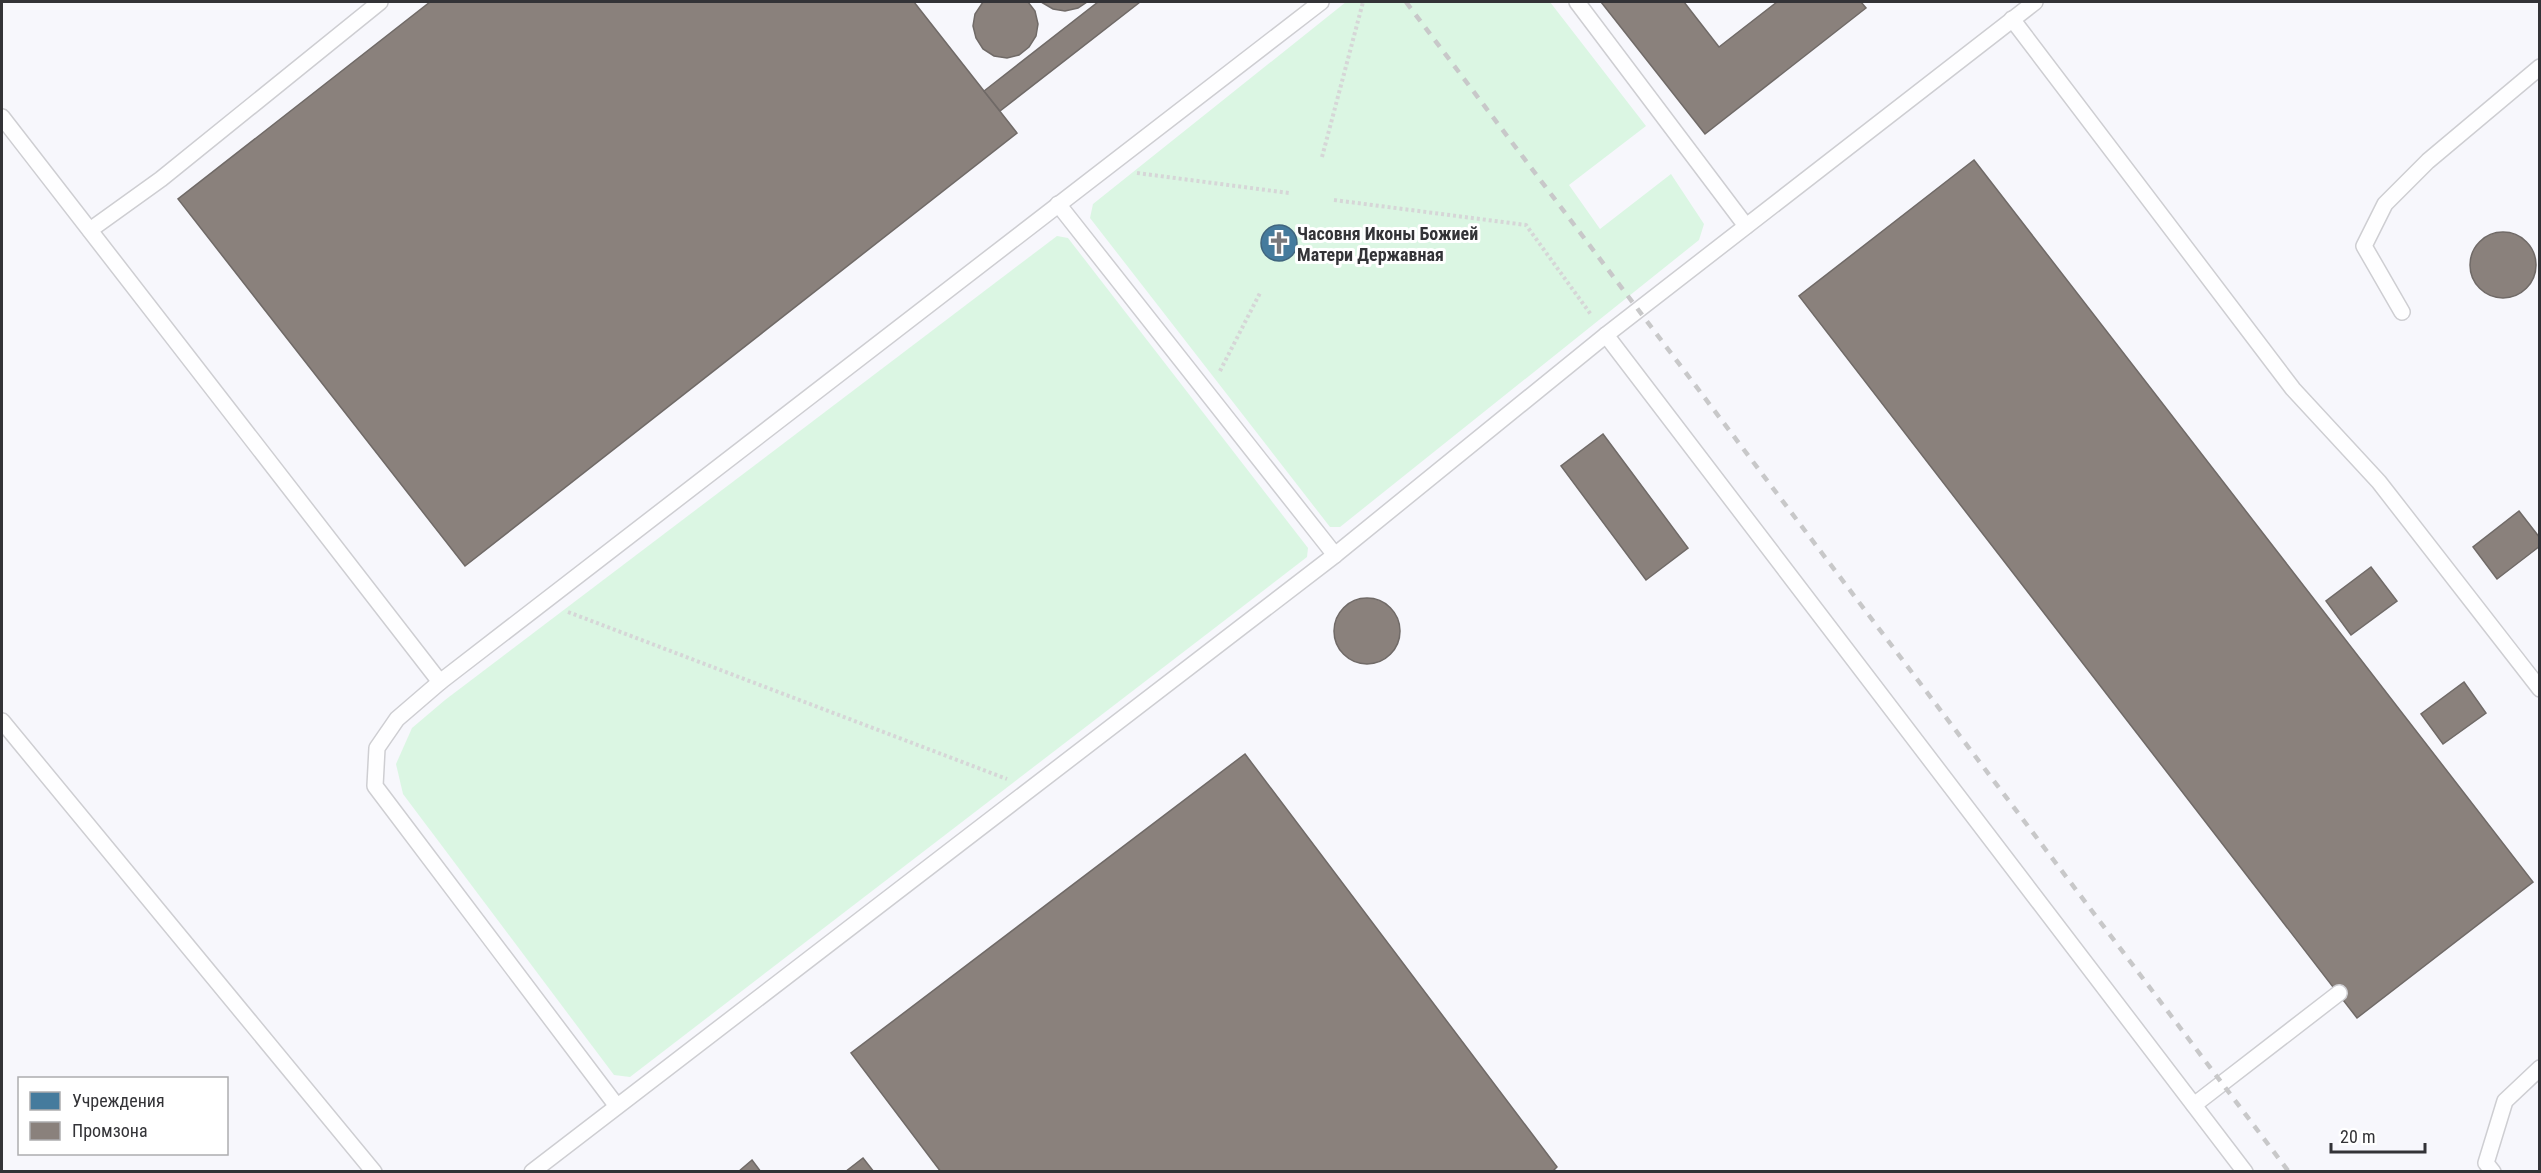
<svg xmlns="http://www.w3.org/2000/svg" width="2541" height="1173" font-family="'Roboto Condensed',sans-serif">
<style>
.green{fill:#dbf6e3}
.public{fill:#457b9d;stroke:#40657e;stroke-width:1.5}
.industry{fill:#8a817c;stroke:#706a67;stroke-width:1.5}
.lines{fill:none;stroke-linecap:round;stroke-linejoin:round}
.lane-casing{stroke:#ceced2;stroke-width:18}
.path{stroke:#d6d6d7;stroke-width:4;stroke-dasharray:3 3;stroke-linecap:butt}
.lane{stroke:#fefeff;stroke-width:15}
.rail{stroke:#c8c8c9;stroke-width:4.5;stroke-dasharray:8 8;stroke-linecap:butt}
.labels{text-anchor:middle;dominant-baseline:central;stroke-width:6;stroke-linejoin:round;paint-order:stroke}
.poi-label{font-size:18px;font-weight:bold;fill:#333337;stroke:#fff;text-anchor:start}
</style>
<rect width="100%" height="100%" fill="#f7f7fc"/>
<!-- green -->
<g class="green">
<polygon points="1346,2 1550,2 1646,126 1569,185 1600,229 1671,174 1704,224 1699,240 1340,527 1330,527 1090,218 1093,204"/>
<polygon points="1057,236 1068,238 1308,548 1307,557 630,1077 614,1075 403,794 396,764 412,728 445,700"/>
</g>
<!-- public -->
<circle class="public" cx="1279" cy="243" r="18"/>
<!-- industry -->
<g class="industry">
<polygon points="430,2 914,2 1017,133 465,566 178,199"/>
<polygon points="983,2 1028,2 1035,11 1038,24 1036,36 1029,47 1019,55 1007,58 994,56 983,49 976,38 973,26 975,14"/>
<polygon points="1041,2 1087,2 1078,8 1065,11 1053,9"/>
<polygon points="1098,2 1140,2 1000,111 984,91"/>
<polygon points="1601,2 1684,2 1719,47 1777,2 1861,2 1866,8 1705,134"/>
<polygon points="1974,160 2533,882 2357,1018 1799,296"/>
<circle cx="2503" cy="265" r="33"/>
<polygon points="1603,434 1688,548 1646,580 1561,466"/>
<polygon points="2519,511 2540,538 2540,546 2497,579 2473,547"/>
<polygon points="2371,567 2397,601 2351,635 2326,601"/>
<circle cx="1367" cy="631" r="33"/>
<polygon points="2464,682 2486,713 2443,744 2421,714"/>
<polygon points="1245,754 1557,1167 1552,1172 941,1172 851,1053"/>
<polygon points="863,1158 874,1172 845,1172"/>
<polygon points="752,1160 761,1172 738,1172"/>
</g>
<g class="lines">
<!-- lane casing -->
<g class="lane-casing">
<g id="lane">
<polyline points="1577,2 1746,226"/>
<polyline points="2012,19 2293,389 2379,482 2540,689"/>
<polyline points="2,117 440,682"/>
<polyline points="1058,204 1335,555"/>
<polyline points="90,230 161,179 380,2"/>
<polyline points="2402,312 2364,246 2385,204 2428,161 2540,67"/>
<polyline points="1606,335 2245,1172"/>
<polyline points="2,721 374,1172"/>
<polyline points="616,1105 375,786 377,748 397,719 440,682 1321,2"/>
<polyline points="2194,1105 2339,993"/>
<polyline points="532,1172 1335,555 1606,335 2035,2"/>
<polyline points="2493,1172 2486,1163 2505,1101 2540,1068"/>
</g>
</g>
<!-- path -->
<g class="path">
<polyline points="1322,157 1363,2"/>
<polyline points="1137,173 1289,193"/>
<polyline points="1334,200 1526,225 1592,316"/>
<polyline points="1220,371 1261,291"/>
<polyline points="568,612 1007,779"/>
</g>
<!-- lane -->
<use href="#lane" class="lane"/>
<!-- rail -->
<polyline class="rail" points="1406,2 2289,1172"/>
</g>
<!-- icons -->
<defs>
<g id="church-bare" transform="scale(1.8)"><path d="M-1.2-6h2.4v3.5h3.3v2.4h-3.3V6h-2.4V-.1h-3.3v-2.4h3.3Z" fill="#78787c" stroke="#fff" stroke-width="2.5" paint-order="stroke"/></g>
</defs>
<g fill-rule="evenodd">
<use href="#church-bare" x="1279" y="243"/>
</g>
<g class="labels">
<!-- poi labels -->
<g class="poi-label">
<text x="1297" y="233">Часовня Иконы Божией<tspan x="1297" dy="21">Матери Державная</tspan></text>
</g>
</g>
<!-- border -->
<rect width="2541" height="1173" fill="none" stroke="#333337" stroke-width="6"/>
<!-- legend -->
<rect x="18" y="1077" width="210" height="78" fill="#ffffff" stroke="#adadaf" stroke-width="1.5"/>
<rect x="30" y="1092" width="30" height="18" fill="#457b9d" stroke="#adadaf" stroke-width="1.5"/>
<text x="72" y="1107" font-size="18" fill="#333337">Учреждения</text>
<rect x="30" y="1122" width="30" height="18" fill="#8a817c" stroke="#adadaf" stroke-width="1.5"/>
<text x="72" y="1137" font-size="18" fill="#333337">Промзона</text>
<!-- scale -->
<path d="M2331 1143v9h94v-9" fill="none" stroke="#333337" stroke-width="3"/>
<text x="2340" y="1143" font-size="18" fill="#333337" stroke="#ffffff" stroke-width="4.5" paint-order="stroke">20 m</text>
</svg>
